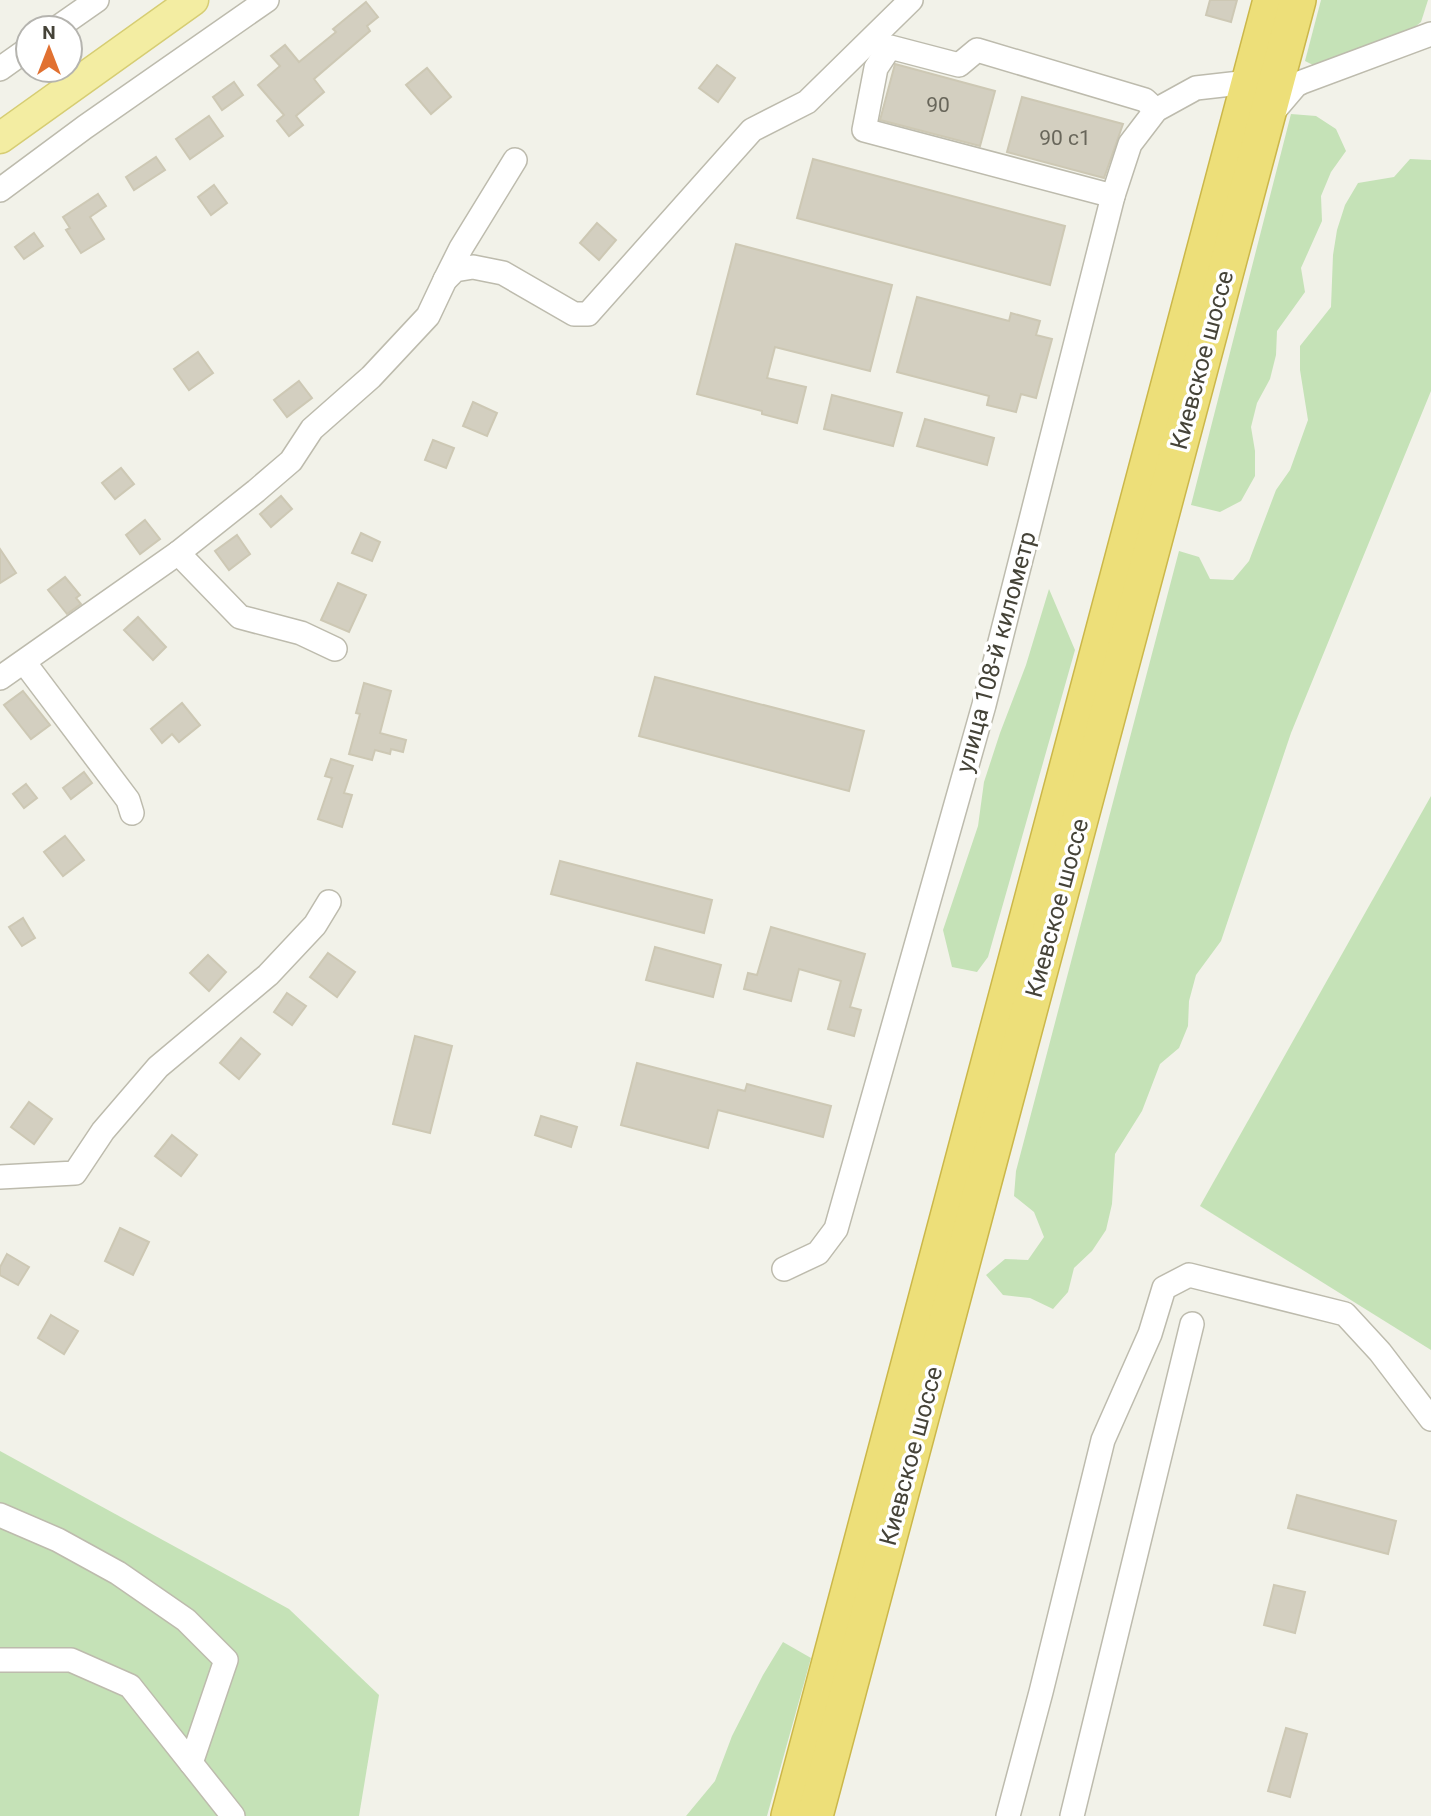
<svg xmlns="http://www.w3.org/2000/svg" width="1431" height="1816" font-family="Roboto,sans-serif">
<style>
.green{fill:#c5e2b7}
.building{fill:#d3cfc0;stroke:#cdc8b4;stroke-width:2}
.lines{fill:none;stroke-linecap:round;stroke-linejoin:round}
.minor-casing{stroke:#bdbbad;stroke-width:26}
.major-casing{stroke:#d6cd73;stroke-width:33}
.highway-casing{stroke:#cbb74a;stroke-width:38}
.minor{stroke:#fff;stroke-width:23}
.major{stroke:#f3eda2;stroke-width:30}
.highway{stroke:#eddf79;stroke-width:35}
.labels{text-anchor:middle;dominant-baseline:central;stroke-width:7;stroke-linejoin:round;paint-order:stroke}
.number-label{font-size:21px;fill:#68665a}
.street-label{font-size:24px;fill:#454338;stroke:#fff}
</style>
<rect width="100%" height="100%" fill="#f2f2e9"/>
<!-- green -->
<g class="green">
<polygon points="1321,0 1428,0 1421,22 1405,35 1313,65 1305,61"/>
<polygon points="1291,114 1316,116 1336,129 1346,151 1331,172 1321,196 1322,221 1301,268 1305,292 1277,331 1276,355 1270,379 1257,403 1251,427 1255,451 1255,476 1241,501 1220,512 1191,505"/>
<polygon points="1410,159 1431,160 1431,391 1291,733 1221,941 1196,975 1189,1001 1188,1026 1179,1048 1160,1064 1142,1111 1115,1154 1112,1204 1106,1230 1092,1251 1074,1268 1068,1292 1053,1309 1030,1298 1003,1295 986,1275 1005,1259 1028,1260 1044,1237 1034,1212 1014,1196 1016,1171 1179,551 1199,557 1210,579 1233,580 1249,561 1276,490 1290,470 1308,420 1300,370 1300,346 1331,307 1333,255 1337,230 1345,205 1358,183 1394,177"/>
<polygon points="1049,589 1075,650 988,957 977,972 952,967 943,930 978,826 984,782 1000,733 1026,665"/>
<polygon points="1431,796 1431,1350 1200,1206"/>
<polygon points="0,1451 289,1609 379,1695 359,1816 0,1816"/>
<polygon points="783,1642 811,1658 767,1816 686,1816 715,1781 732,1736 763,1675"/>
</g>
<!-- building -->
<g class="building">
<polygon points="1210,0 1237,0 1231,22 1206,15"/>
<polygon points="366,2 378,17 367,26 370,31 314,79 324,92 296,116 303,125 289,136 277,121 284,115 258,85 280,66 271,56 285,45 299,62 336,32 333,29"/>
<polygon points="895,64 995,91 980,146 880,120"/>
<polygon points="717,65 735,78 718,102 699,88"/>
<polygon points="427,68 451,97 431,114 406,85"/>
<polygon points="234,82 243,95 222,110 213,97"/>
<polygon points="1022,97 1123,124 1104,178 1007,152"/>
<polygon points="209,116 223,136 190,159 176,139"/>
<polygon points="156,157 165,170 134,190 126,177"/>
<polygon points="813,159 1065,226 1050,285 797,218"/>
<polygon points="214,185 227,203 211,215 198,197"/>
<polygon points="98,194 106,206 90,217 104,239 81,253 66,230 70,228 63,217"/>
<polygon points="597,223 616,240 599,260 580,243"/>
<polygon points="34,233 43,246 24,259 15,247"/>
<polygon points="736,244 892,285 870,371 775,347 767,378 806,387 797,423 762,414 762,411 697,394"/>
<polygon points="917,297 1009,321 1011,313 1040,321 1036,335 1052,339 1036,398 1021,394 1016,412 987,405 989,396 897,372"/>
<polygon points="198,352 213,373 189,390 174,369"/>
<polygon points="299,381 312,398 287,417 274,400"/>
<polygon points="832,395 902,413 893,446 824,429"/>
<polygon points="473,402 497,413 487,436 463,426"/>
<polygon points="925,419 994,438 987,465 917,446"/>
<polygon points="433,440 454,448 446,468 425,460"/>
<polygon points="121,468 134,484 115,499 102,483"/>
<polygon points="281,496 292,509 271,527 260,514"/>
<polygon points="145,520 160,539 140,554 126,535"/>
<polygon points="361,533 380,542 372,561 352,553"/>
<polygon points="237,535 250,554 229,570 215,551"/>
<polygon points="0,549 16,573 0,583"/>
<polygon points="65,577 80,595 76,598 81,604 67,614 48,590"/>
<polygon points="338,583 366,595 349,632 321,620"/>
<polygon points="138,617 166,647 153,660 124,630"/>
<polygon points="655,677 864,731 849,791 639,736"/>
<polygon points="364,683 391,691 380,733 406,740 403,752 391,749 390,754 375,750 372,760 349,754 360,714 356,713"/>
<polygon points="23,691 50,725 31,739 4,705"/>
<polygon points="182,703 200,725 179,742 172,734 162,743 151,729"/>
<polygon points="331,759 353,766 344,793 352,795 342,827 318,819 332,778 325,776"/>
<polygon points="84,772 92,783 71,799 63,788"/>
<polygon points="26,784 37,798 24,808 13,794"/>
<polygon points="65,836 84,860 63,876 44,852"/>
<polygon points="560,861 712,900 704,933 551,894"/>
<polygon points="23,918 35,938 22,946 9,927"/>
<polygon points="771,927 865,954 850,1007 861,1010 854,1036 828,1029 841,981 799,969 791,1001 744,989 748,973 757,975"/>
<polygon points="655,947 721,965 713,997 646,980"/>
<polygon points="328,953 355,972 337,997 310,977"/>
<polygon points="208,955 226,972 209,991 190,973"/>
<polygon points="287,993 306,1006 292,1025 274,1012"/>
<polygon points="415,1036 452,1046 430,1133 393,1124"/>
<polygon points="241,1038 260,1054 239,1079 220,1063"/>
<polygon points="637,1063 745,1091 747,1084 831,1106 823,1137 718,1110 708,1148 621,1125"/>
<polygon points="29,1102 52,1119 34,1144 11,1127"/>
<polygon points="541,1116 577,1127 571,1147 535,1135"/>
<polygon points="172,1135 197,1155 181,1176 155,1156"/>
<polygon points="120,1228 149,1242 133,1275 105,1261"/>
<polygon points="7,1254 29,1267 18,1285 0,1275 0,1267"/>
<polygon points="51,1315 78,1331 64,1354 38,1338"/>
<polygon points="1297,1495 1396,1521 1388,1554 1288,1528"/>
<polygon points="1274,1585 1305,1592 1295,1633 1264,1625"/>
<polygon points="1286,1728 1307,1734 1290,1797 1268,1791"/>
</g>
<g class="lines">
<!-- minor casing -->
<g class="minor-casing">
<g id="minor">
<polyline points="57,28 97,0"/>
<polyline points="0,69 28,49"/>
<polyline points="1273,112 1296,85 1302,82 1431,34"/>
<polyline points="0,190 85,127 267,0"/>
<polyline points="1113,196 864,130 876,68 890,47 959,65 977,50 1145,100 1156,110"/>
<polyline points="445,280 461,248 515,160"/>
<polyline points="178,553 240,617 301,633 335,649"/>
<polyline points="24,662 128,800 132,813"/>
<polyline points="0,678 178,553 256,491 291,461 312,429 371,377 428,316 445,280 455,270 473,267 503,273 574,314 588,314 752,130 807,102 911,0"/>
<polyline points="0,1177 75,1173 103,1131 158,1067 268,975 315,925 329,902"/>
<polyline points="784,1269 818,1253 836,1229 984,705 1113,196 1130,144 1156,110 1196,88 1249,82"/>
<polyline points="0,1515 58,1540 118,1573 186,1620 226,1660 191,1763"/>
<polyline points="0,1660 71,1660 130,1686 233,1816"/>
<polyline points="1008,1816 1041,1692 1103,1440 1150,1334 1164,1288 1189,1275 1345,1314 1380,1352 1431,1419"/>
<polyline points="1072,1816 1192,1324"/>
</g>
</g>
<!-- major casing -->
<g class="major-casing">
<polyline id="major" points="0,138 193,0"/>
</g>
<!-- highway casing -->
<g class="highway-casing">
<g id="highway">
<polyline points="789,1816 1271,0"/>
<polyline points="815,1816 1298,0"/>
</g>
</g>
<!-- minor -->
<use href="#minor" class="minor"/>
<!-- major -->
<use href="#major" class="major"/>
<!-- highway -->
<use href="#highway" class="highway"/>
</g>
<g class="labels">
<!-- number labels -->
<g class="number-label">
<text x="938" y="105">90</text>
<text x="1065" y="138">90 с1</text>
</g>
<!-- street labels -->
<g class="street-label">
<text transform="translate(1202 360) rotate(-75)">Киевское шоссе</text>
<text transform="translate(996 652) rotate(-75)">улица 108-й километр</text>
<text transform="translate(1057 908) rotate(-75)">Киевское шоссе</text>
<text transform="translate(911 1456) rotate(-75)">Киевское шоссе</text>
</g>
</g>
<!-- north arrow -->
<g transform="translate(49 49)"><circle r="33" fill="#ffffff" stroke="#b5b4af" stroke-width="2"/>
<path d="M0-5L12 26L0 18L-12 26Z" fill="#e17131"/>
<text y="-10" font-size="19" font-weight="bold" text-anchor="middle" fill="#454338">N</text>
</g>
</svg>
